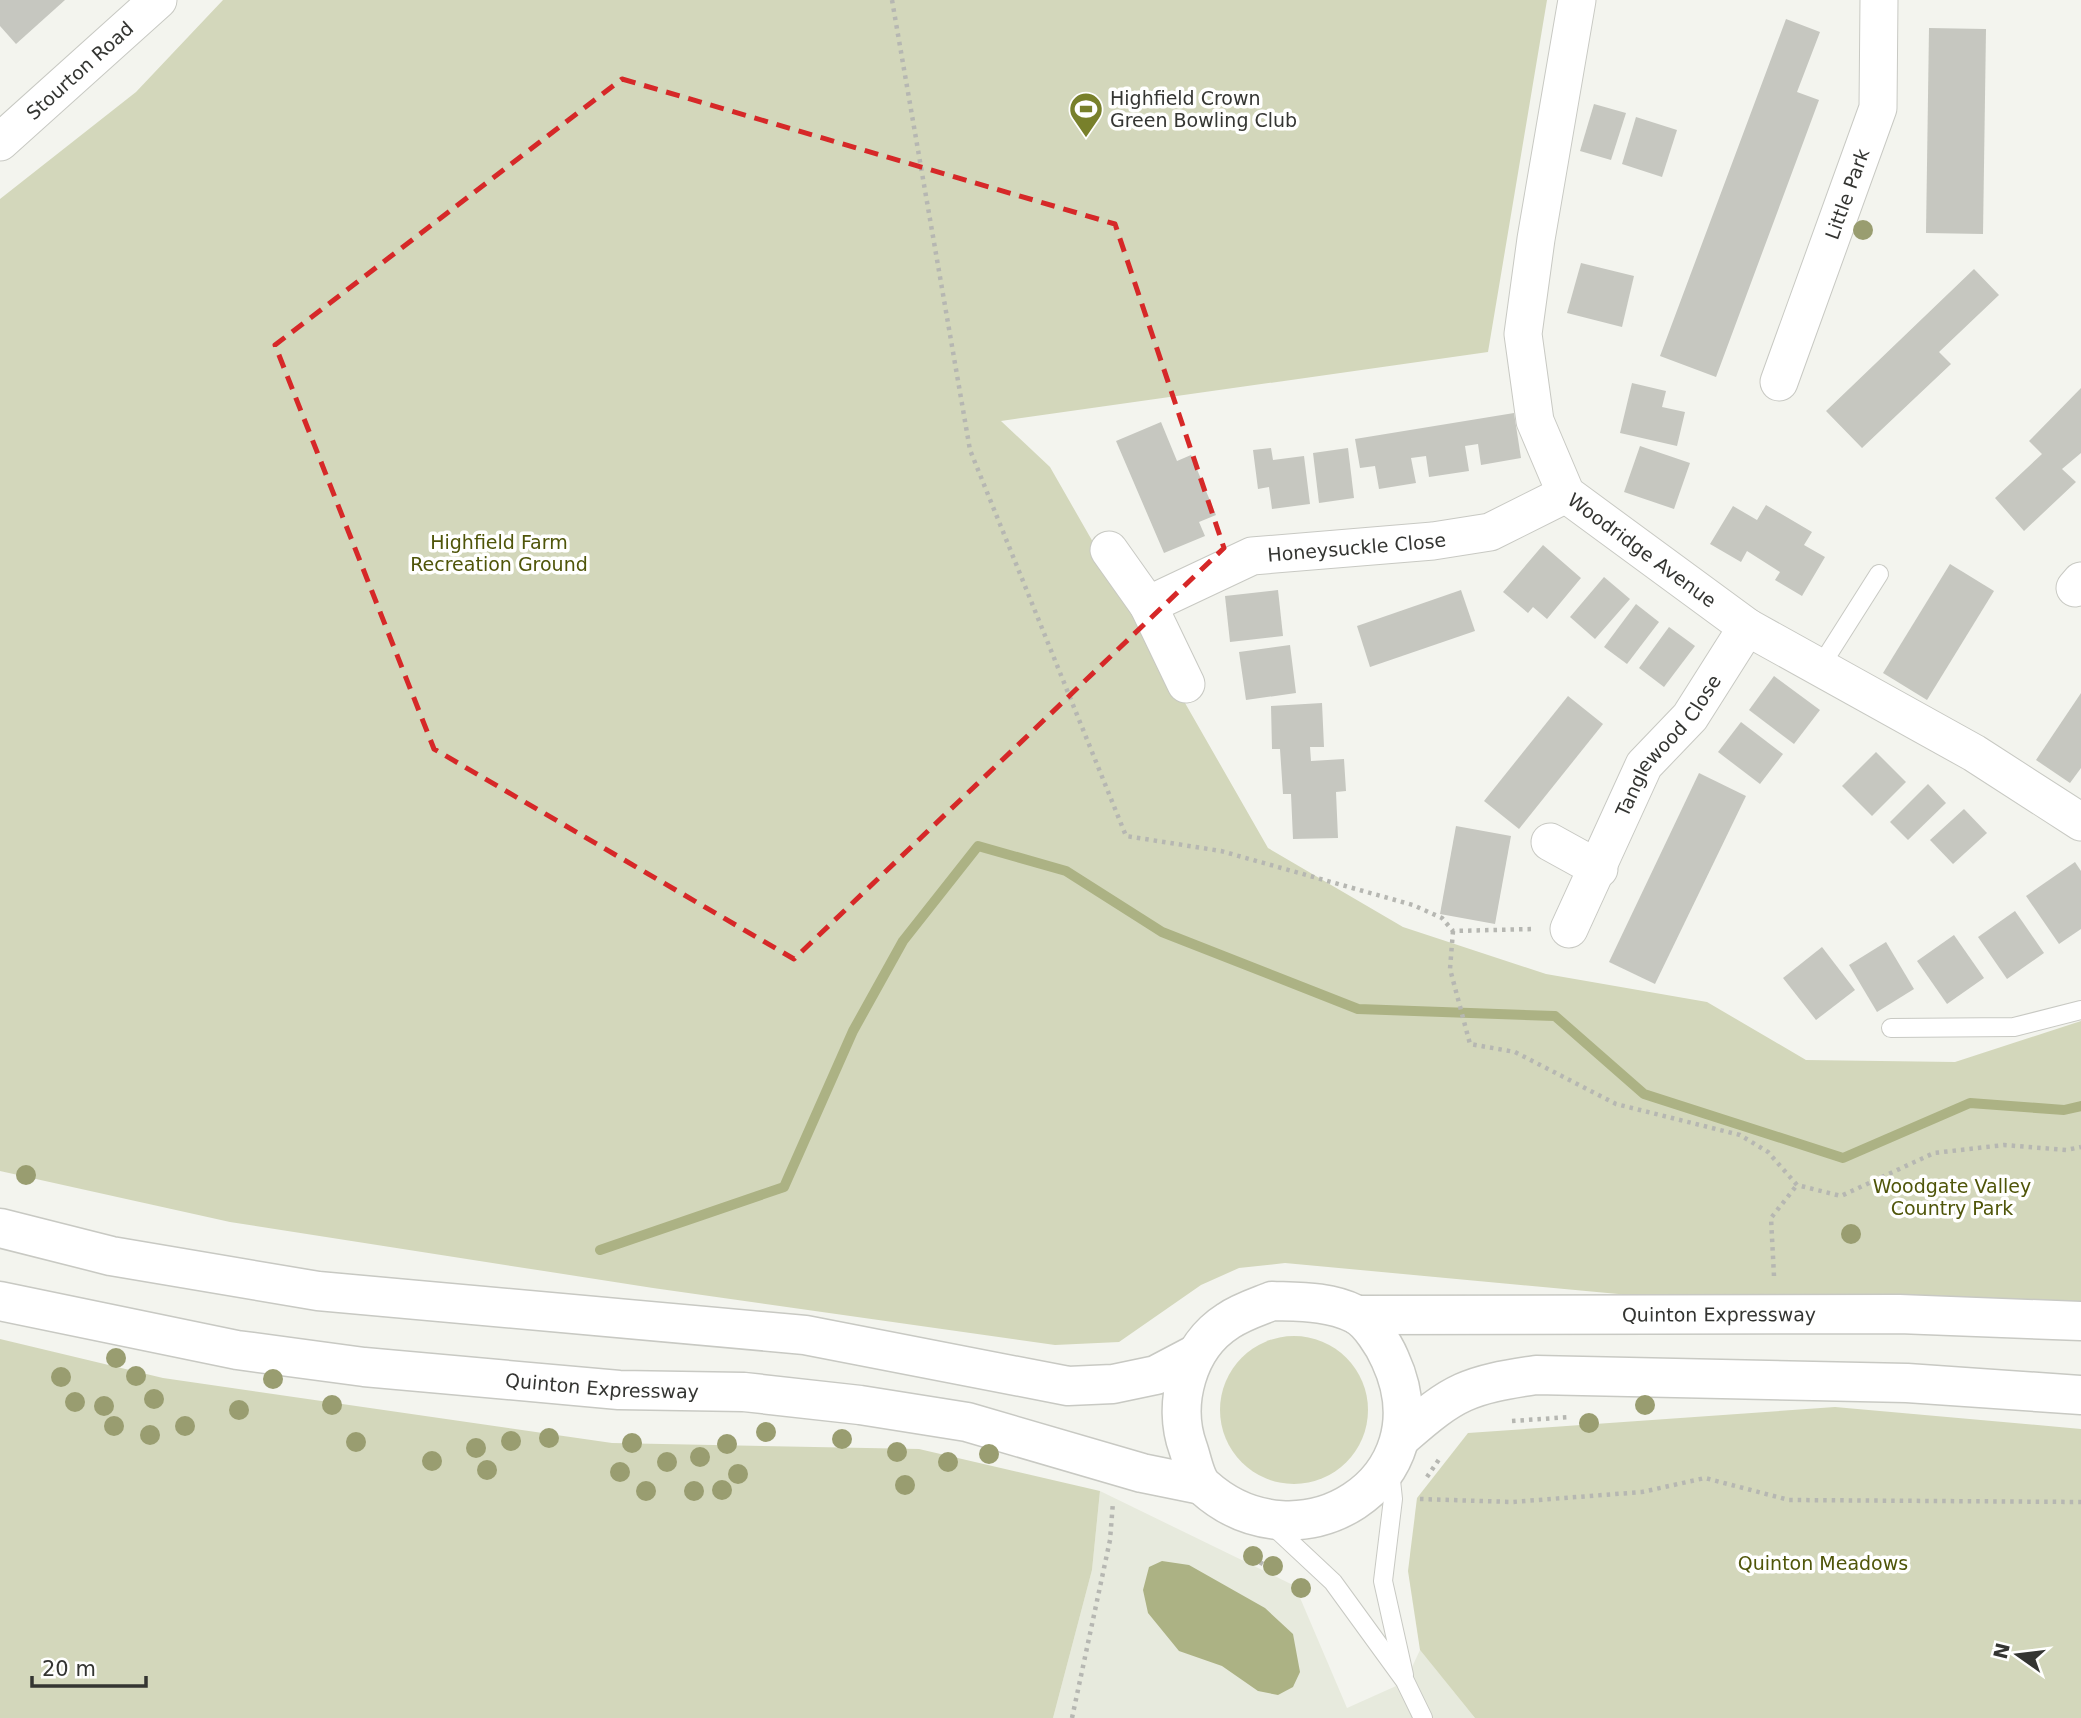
<svg xmlns="http://www.w3.org/2000/svg" width="2081" height="1718" font-family="'DejaVu Sans',sans-serif">
<style>
.built{fill:#e7eadd}
.green{fill:#d3d7bb}
.water{fill:#acb284}
.lines{fill:none;stroke-linecap:round;stroke-linejoin:round}
.stream{stroke:#acb284;stroke-width:10}
.building{fill:#c6c7c0}
.service-casing{stroke:#c8c9c3;stroke-width:20}
.minor-casing{stroke:#c8c9c3;stroke-width:39}
.trunk-casing{stroke:#c8c9c3;stroke-width:41}
.path{stroke:#b6b7b2;stroke-width:4.5;stroke-dasharray:3.5 5;stroke-linecap:butt}
.service{stroke:#fff;stroke-width:18}
.minor{stroke:#fff;stroke-width:37}
.trunk{stroke:#fff;stroke-width:38}
.tree{fill:#999d70}
.marked{fill:none;stroke:#d62828;stroke-width:5;stroke-dasharray:14 9;stroke-linejoin:round}
.labels{text-anchor:middle;dominant-baseline:central;stroke-width:7;stroke-linejoin:round;paint-order:stroke}
.street-label{font-size:19px;fill:#343532;stroke:#fffffe}
.poi-label{font-size:19px;fill:#343532;stroke:#fffffe;text-anchor:start}
.park-label{font-size:19px;fill:#4f5509;stroke:#fffffe}
</style>
<rect width="100%" height="100%" fill="#f3f4ee"/>
<!-- built -->
<polygon class="built" points="1100,1491 1295,1586 1347,1708 1405,1682 1420,1650 1475,1718 1053,1718 1092,1570"/>
<!-- green -->
<g class="green">
<polygon points="223,0 1547,0 1488,352 1001,421 1050,467 1268,848 1403,927 1546,974 1707,1002 1806,1060 1955,1062 2081,1021 2081,1337 1285,1263 1239,1268 1201,1285 1119,1342 1055,1345 653,1288 230,1222 0,1171 0,199 136,92"/>
<circle cx="1294" cy="1410" r="74"/>
<polygon points="0,1339 163,1378 612,1443 919,1449 1100,1491 1092,1570 1053,1718 0,1718"/>
<polygon points="1835,1407 2081,1429 2081,1718 1475,1718 1420,1650 1408,1571 1417,1498 1468,1433"/>
</g>
<!-- water -->
<polygon class="water" points="1162,1561 1189,1565 1265,1608 1293,1634 1300,1672 1293,1687 1278,1695 1258,1691 1222,1666 1179,1651 1148,1613 1143,1590 1149,1567"/>
<g class="lines">
<!-- stream -->
<polyline class="stream" points="600,1250 784,1187 853,1031 903,941 978,846 1066,871 1162,932 1358,1009 1555,1016 1644,1094 1843,1158 1970,1103 2064,1110 2081,1106"/>
</g>
<!-- building -->
<g class="building">
<polygon points="0,0 65,0 16,44 0,26"/>
<polygon points="1786,19 1820,32 1797,92 1819,100 1716,377 1660,356"/>
<polygon points="1929,28 1986,29 1983,234 1926,233"/>
<polygon points="1594,104 1626,113 1611,160 1580,151"/>
<polygon points="1636,117 1677,130 1662,177 1622,164"/>
<polygon points="1581,263 1634,276 1622,327 1567,313"/>
<polygon points="1974,269 1999,295 1939,352 1951,364 1862,448 1826,411"/>
<polygon points="1632,383 1666,391 1662,407 1685,412 1677,446 1620,433"/>
<polygon points="2081,388 2081,453 2062,469 2076,482 2024,531 1995,498 2042,454 2029,441"/>
<polygon points="1514,413 1521,458 1481,465 1478,444 1465,446 1469,471 1429,477 1426,456 1411,458 1416,483 1379,489 1375,466 1360,468 1355,439"/>
<polygon points="1161,422 1177,461 1191,455 1216,515 1199,522 1205,536 1164,553 1116,441"/>
<polygon points="1640,446 1690,463 1674,509 1624,492"/>
<polygon points="1271,448 1273,460 1304,456 1310,504 1272,509 1269,487 1258,489 1253,450"/>
<polygon points="1348,448 1354,498 1319,503 1313,453"/>
<polygon points="1766,505 1812,532 1804,545 1825,557 1802,596 1775,580 1780,572 1747,551 1741,562 1710,544 1733,506 1757,520"/>
<polygon points="1543,545 1581,578 1547,619 1533,607 1528,613 1503,592"/>
<polygon points="1950,564 1994,591 1927,700 1883,673"/>
<polygon points="1604,577 1630,599 1595,639 1570,617"/>
<polygon points="1278,590 1283,636 1230,642 1225,596"/>
<polygon points="1461,590 1475,631 1370,667 1357,626"/>
<polygon points="1636,604 1659,622 1627,664 1604,647"/>
<polygon points="1669,627 1695,646 1664,687 1639,668"/>
<polygon points="1290,645 1296,693 1246,700 1239,652"/>
<polygon points="1774,676 1820,710 1794,744 1749,710"/>
<polygon points="2081,693 2081,768 2070,783 2036,760"/>
<polygon points="1568,696 1603,724 1519,829 1484,801"/>
<polygon points="1322,703 1324,747 1310,747 1311,761 1344,759 1346,791 1336,792 1338,838 1293,839 1291,794 1283,794 1280,749 1272,749 1271,706"/>
<polygon points="1741,722 1783,754 1760,784 1718,752"/>
<polygon points="1876,752 1906,782 1872,816 1842,786"/>
<polygon points="1699,773 1746,796 1655,984 1609,962"/>
<polygon points="1928,784 1946,803 1908,840 1890,822"/>
<polygon points="1964,809 1987,833 1953,864 1930,840"/>
<polygon points="1456,826 1511,836 1495,924 1440,914"/>
<polygon points="2075,862 2081,871 2081,929 2059,944 2026,896"/>
<polygon points="2015,911 2044,953 2007,979 1978,937"/>
<polygon points="1954,935 1984,978 1947,1004 1917,961"/>
<polygon points="1886,942 1914,989 1877,1012 1849,965"/>
<polygon points="1822,947 1855,990 1816,1020 1783,978"/>
</g>
<g class="lines">
<!-- service casing -->
<g class="service-casing">
<g id="service">
<polyline points="1820,667 1879,574"/>
<polyline points="1891,1028 2014,1027 2081,1010"/>
<polyline points="1390,1471 1393,1499 1383,1581 1404,1675"/>
<polyline points="1271,1524 1333,1582 1405,1681 1423,1718"/>
</g>
</g>
<!-- minor casing -->
<g class="minor-casing">
<g id="minor">
<path id="s1" d="M 1577,0 L 1536,239 L 1523,334 L 1535,421 L 1566,494 L 1747,627 L 1974,753 L 2081,822"/>
<path id="s2" d="M 0,142 L 158,0"/>
<path id="s3" d="M 1779,382 L 1878,108 L 1879,0"/>
<polyline points="1109,550 1148,605 1186,684"/>
<polyline points="2075,588 2081,581"/>
<path id="s4" d="M 1148,605 L 1252,556 L 1433,541 L 1490,532 L 1566,494"/>
<polyline points="1550,842 1599,869"/>
<path id="s5" d="M 1569,929 L 1644,765 L 1690,717 L 1747,627"/>
</g>
</g>
<!-- trunk casing -->
<g class="trunk-casing">
<g id="trunk">
<polyline points="0,1228 111,1256 318,1291 805,1335 1068,1386 1113,1384 1156,1375 1194,1355"/>
<path id="s6" d="M 0,1301 L 237,1350 L 364,1367 L 619,1390 L 744,1392 L 860,1405 L 967,1422 L 1142,1473 L 1201,1485"/>
<path d="M 1272,1301 C 1300,1302 1329,1301 1355,1314 C 1369,1321 1384,1345 1390,1359 C 1447,1482 1299,1572 1204,1487 C 1195,1479 1192,1459 1188,1448 C 1172,1404 1187,1347 1228,1321 C 1241,1312 1257,1307 1272,1301 Z"/>
<path id="s7" d="M 1357,1315 L 1899,1314 L 2081,1321"/>
<path d="M 1403,1436 C 1454,1391 1468,1385 1536,1375 L 1907,1383 L 2081,1395"/>
</g>
</g>
<!-- path -->
<g class="path">
<polyline points="892,0 970,450 1126,836 1221,851 1413,905 1442,918 1453,931 1534,929"/>
<polyline points="1453,931 1450,969 1470,1044 1515,1052 1616,1104 1740,1135 1768,1152 1797,1185 1841,1196 1934,1153 2004,1145 2066,1150 2081,1147"/>
<polyline points="1774,1276 1771,1218 1797,1185"/>
<polyline points="1512,1421 1570,1417"/>
<polyline points="1427,1477 1440,1458"/>
<polyline points="1420,1499 1512,1502 1642,1492 1705,1478 1789,1500 2081,1502"/>
<polyline points="1245,1554 1277,1572"/>
<polyline points="1072,1718 1110,1540 1113,1502"/>
</g>
<!-- service -->
<use href="#service" class="service"/>
<!-- minor -->
<use href="#minor" class="minor"/>
<!-- trunk -->
<use href="#trunk" class="trunk"/>
</g>
<!-- trees -->
<g class="tree">
<circle cx="1863" cy="230" r="10"/>
<circle cx="26" cy="1175" r="10"/>
<circle cx="1851" cy="1234" r="10"/>
<circle cx="116" cy="1358" r="10"/>
<circle cx="136" cy="1376" r="10"/>
<circle cx="61" cy="1377" r="10"/>
<circle cx="273" cy="1379" r="10"/>
<circle cx="154" cy="1399" r="10"/>
<circle cx="75" cy="1402" r="10"/>
<circle cx="332" cy="1405" r="10"/>
<circle cx="1645" cy="1405" r="10"/>
<circle cx="104" cy="1406" r="10"/>
<circle cx="239" cy="1410" r="10"/>
<circle cx="1589" cy="1423" r="10"/>
<circle cx="114" cy="1426" r="10"/>
<circle cx="185" cy="1426" r="10"/>
<circle cx="766" cy="1432" r="10"/>
<circle cx="150" cy="1435" r="10"/>
<circle cx="549" cy="1438" r="10"/>
<circle cx="842" cy="1439" r="10"/>
<circle cx="511" cy="1441" r="10"/>
<circle cx="356" cy="1442" r="10"/>
<circle cx="632" cy="1443" r="10"/>
<circle cx="727" cy="1444" r="10"/>
<circle cx="476" cy="1448" r="10"/>
<circle cx="897" cy="1452" r="10"/>
<circle cx="989" cy="1454" r="10"/>
<circle cx="700" cy="1457" r="10"/>
<circle cx="432" cy="1461" r="10"/>
<circle cx="667" cy="1462" r="10"/>
<circle cx="948" cy="1462" r="10"/>
<circle cx="487" cy="1470" r="10"/>
<circle cx="620" cy="1472" r="10"/>
<circle cx="738" cy="1474" r="10"/>
<circle cx="905" cy="1485" r="10"/>
<circle cx="722" cy="1490" r="10"/>
<circle cx="646" cy="1491" r="10"/>
<circle cx="694" cy="1491" r="10"/>
<circle cx="1253" cy="1556" r="10"/>
<circle cx="1273" cy="1566" r="10"/>
<circle cx="1301" cy="1588" r="10"/>
</g>
<!-- marked area -->
<path class="marked" d="M 622,79 L 1115,224 L 1224,548 L 794,959 L 434,749 L 275,345 Z"/>
<!-- icons -->
<defs>
<g id="stadium-pin" transform="scale(1.75)"><path d="M0 17L-7.5 6A9.5 9.5 0 1 1 7.5 6Z" fill="#78802b" stroke="#fffffe"/><path d="M0-5a6.5 5 0 1 0 0 10a6.5 5 0 1 0 0-10ZM-3.5-1.8h7v3.6h-7Z" fill="#fff"/></g>
</defs>
<g fill-rule="evenodd">
<use href="#stadium-pin" x="1086" y="109"/>
</g>
<g class="labels">
<!-- street labels -->
<g class="street-label">
<text stroke="none"><textPath href="#s2" startOffset="107">Stourton Road</textPath></text>
<text stroke="none"><textPath href="#s3" startOffset="200">Little Park</textPath></text>
<text stroke="none"><textPath href="#s4" startOffset="220">Honeysuckle Close</textPath></text>
<text stroke="none"><textPath href="#s1" startOffset="600">Woodridge Avenue</textPath></text>
<text stroke="none"><textPath href="#s5" startOffset="210">Tanglewood Close</textPath></text>
<text stroke="none"><textPath href="#s7" startOffset="362">Quinton Expressway</textPath></text>
<text stroke="none"><textPath href="#s6" startOffset="609">Quinton Expressway</textPath></text>
</g>
<!-- poi labels -->
<g class="poi-label">
<text x="1110" y="98">Highfield Crown<tspan x="1110" dy="22">Green Bowling Club</tspan></text>
</g>
<!-- park labels -->
<g class="park-label">
<text x="499" y="542">Highfield Farm<tspan x="499" dy="22">Recreation Ground</tspan></text>
<text x="1952" y="1186">Woodgate Valley<tspan x="1952" dy="22">Country Park</tspan></text>
<text x="1823" y="1563">Quinton Meadows</text>
</g>
</g>
<!-- north arrow -->
<g transform="translate(2018 1655) rotate(284)" stroke="#fffffe" stroke-width="5" paint-order="stroke">
<path d="M0-5L12 26L0 18L-12 26Z" fill="#343532"/>
<text y="-10" font-size="19" font-weight="bold" text-anchor="middle" fill="#343532">N</text>
</g>
<!-- scale -->
<path d="M32 1676v10h114v-10" fill="none" stroke="#343532" stroke-width="3.5"/>
<text x="42" y="1676" font-size="21" fill="#343532" stroke="#fffffe" stroke-width="5" paint-order="stroke">20 m</text>
</svg>
